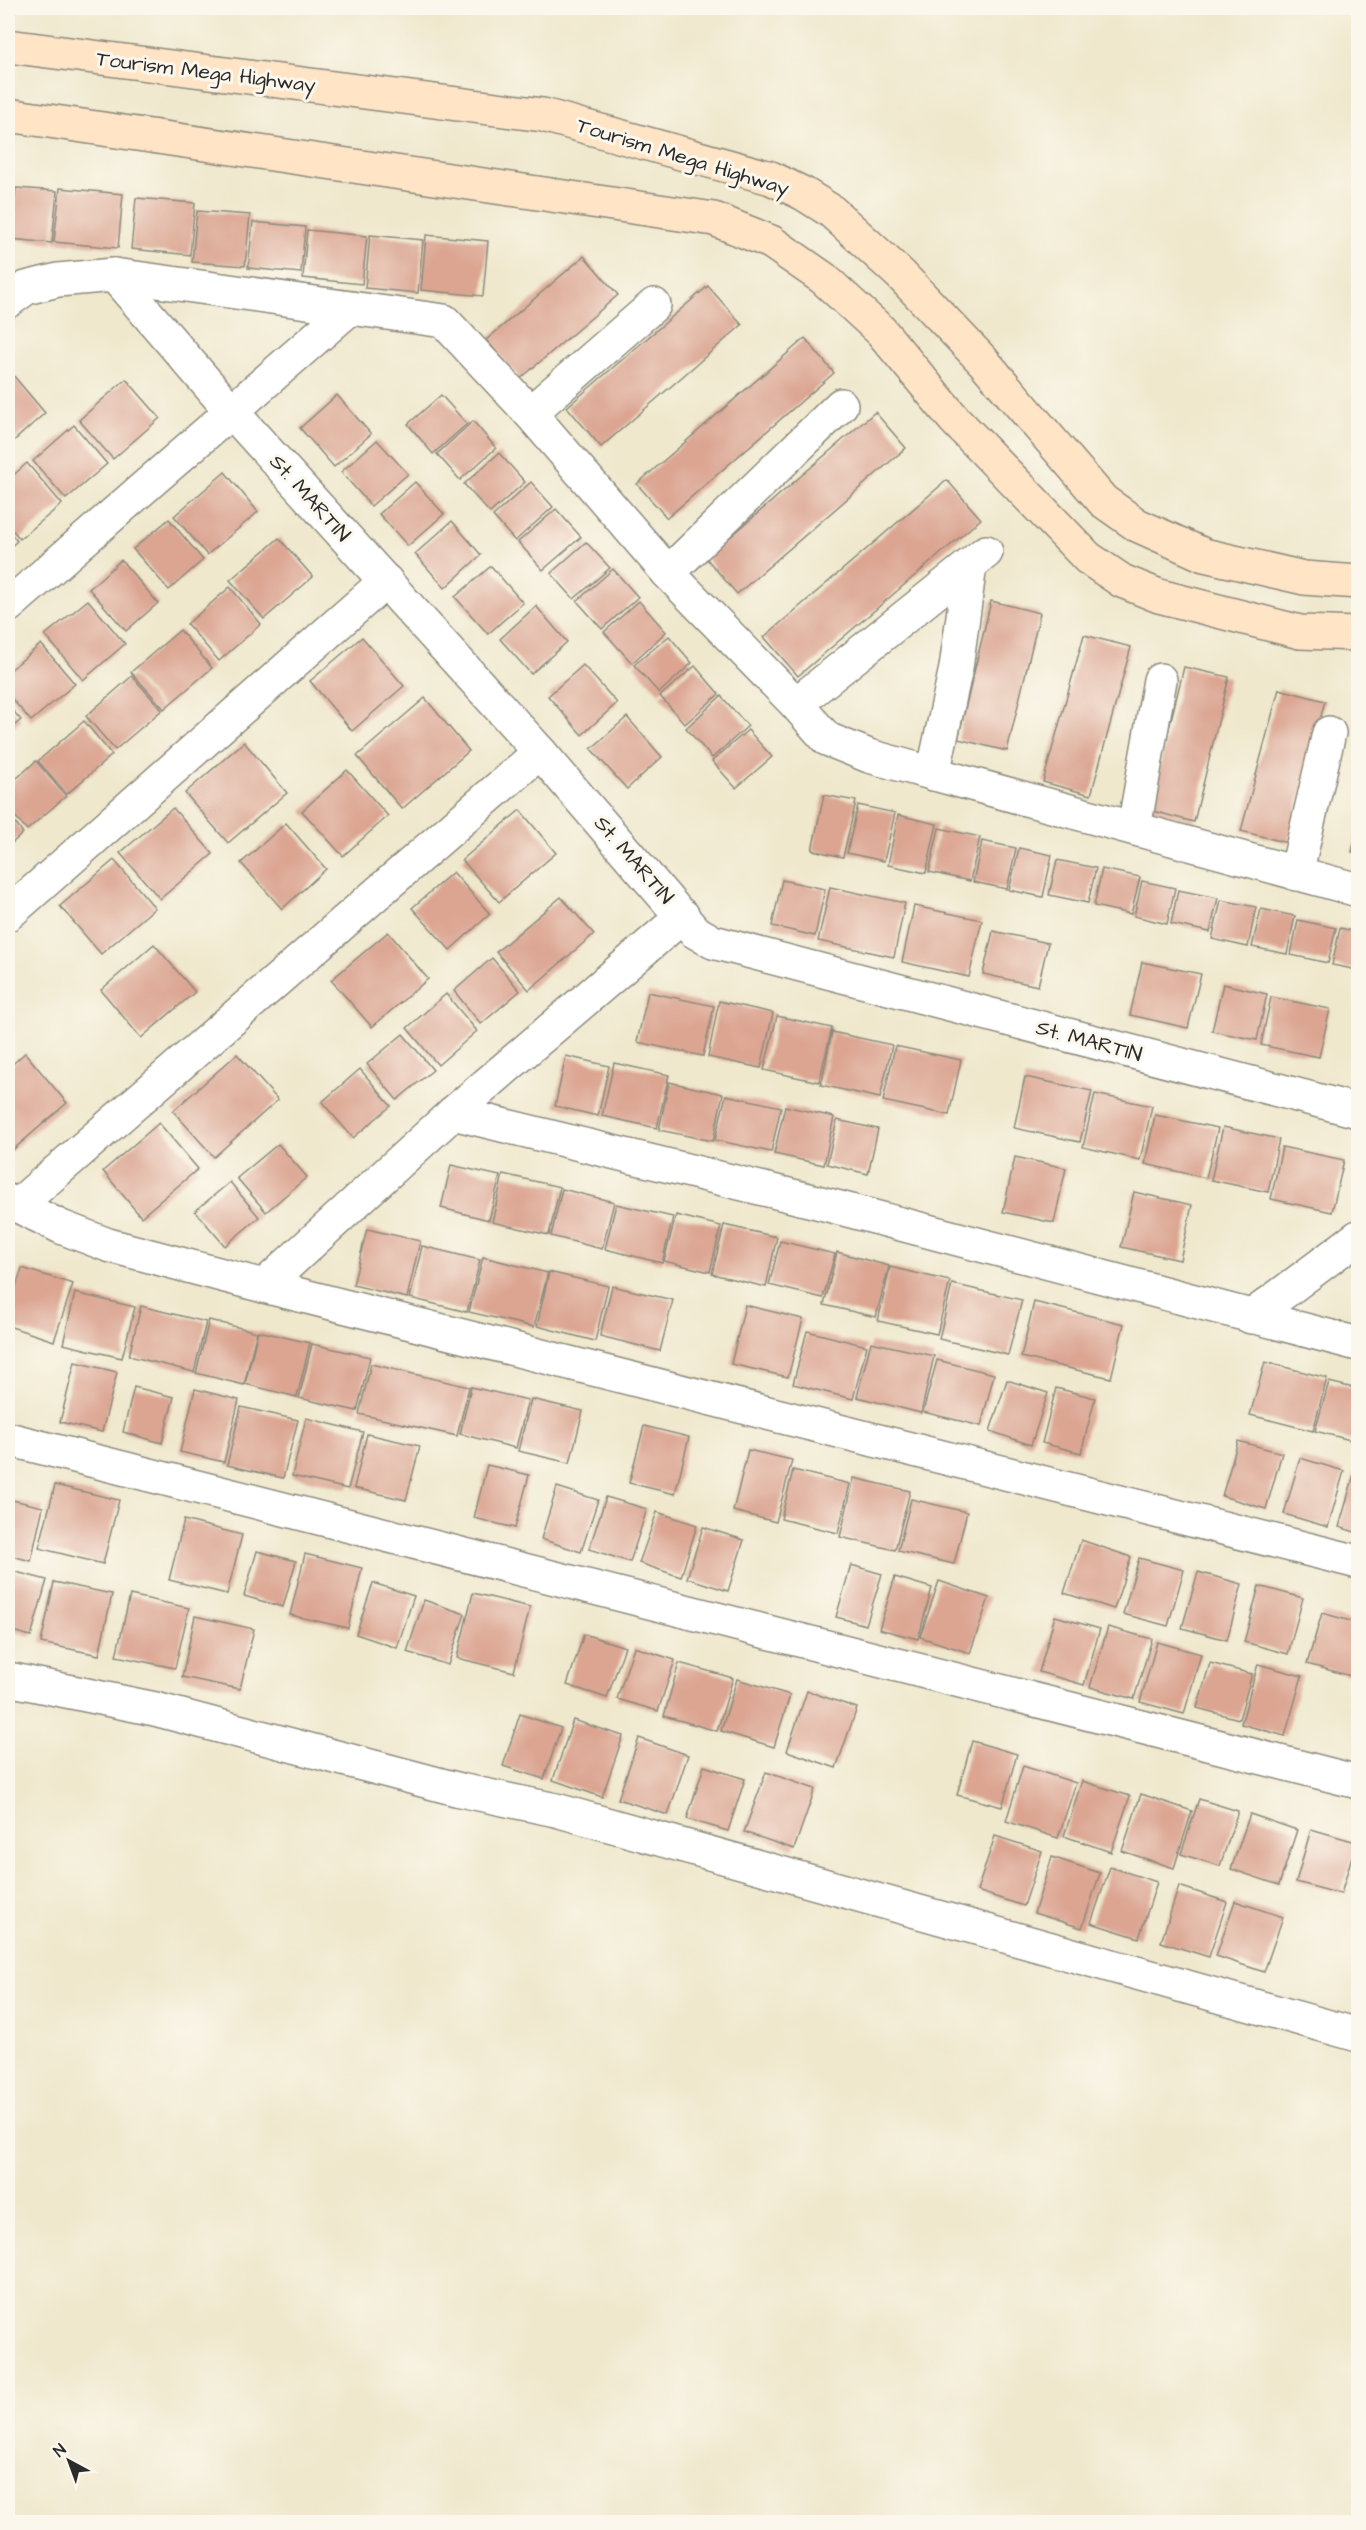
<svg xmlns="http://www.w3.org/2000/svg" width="1366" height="2530" font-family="'Architects Daughter',sans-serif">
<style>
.building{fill:#dba592}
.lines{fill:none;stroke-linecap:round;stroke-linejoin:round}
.street-casing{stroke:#8d8a7c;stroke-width:36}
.secondary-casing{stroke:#8d8a7c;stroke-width:36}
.street{stroke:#fff;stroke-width:33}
.secondary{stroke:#ffe4c6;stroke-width:33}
.labels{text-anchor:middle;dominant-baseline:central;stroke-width:6;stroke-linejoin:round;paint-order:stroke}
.street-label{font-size:21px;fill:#2b2b2b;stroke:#fbf7ec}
</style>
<rect width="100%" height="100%" fill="#fbf7ec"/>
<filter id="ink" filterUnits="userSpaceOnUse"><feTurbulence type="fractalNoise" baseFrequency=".0167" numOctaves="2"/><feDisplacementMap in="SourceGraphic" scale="12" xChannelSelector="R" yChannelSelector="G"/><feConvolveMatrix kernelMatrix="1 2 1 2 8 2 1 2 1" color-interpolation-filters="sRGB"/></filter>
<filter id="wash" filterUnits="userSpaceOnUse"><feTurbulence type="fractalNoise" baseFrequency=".008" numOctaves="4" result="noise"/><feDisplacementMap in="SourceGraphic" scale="24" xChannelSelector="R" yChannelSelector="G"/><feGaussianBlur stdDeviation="1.35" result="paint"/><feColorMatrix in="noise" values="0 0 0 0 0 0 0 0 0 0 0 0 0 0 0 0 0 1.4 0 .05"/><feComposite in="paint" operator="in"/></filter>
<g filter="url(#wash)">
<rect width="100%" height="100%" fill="#efe8cd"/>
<g id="blocks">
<!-- building -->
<g class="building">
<polygon points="16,188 57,191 52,243 10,239"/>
<polygon points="60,188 123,194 118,248 54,242"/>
<polygon points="136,198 195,203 190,255 131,249"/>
<polygon points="197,211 250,215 245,266 192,262"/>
<polygon points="253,222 305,227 301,273 248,268"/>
<polygon points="307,230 367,236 362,284 303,278"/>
<polygon points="370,235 423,240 418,293 365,288"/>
<polygon points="426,235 488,241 483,296 421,290"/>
<polygon points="584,256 618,295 520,379 486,340"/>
<polygon points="708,286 742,325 601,447 567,407"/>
<polygon points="805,338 834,373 667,518 637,484"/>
<polygon points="8,369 45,413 8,446"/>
<polygon points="126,379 160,418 113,459 79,420"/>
<polygon points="337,395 371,434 334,467 300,428"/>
<polygon points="441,395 467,424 433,454 408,424"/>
<polygon points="875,412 906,448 737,594 706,558"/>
<polygon points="473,421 496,448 460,480 437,454"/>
<polygon points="74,425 107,464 66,499 33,461"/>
<polygon points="377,440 408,474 371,506 341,472"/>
<polygon points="499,453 525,482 490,513 464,484"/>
<polygon points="27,463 62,504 20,539 8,525 8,480"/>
<polygon points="225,472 258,512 207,555 174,516"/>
<polygon points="947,480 981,519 798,676 764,637"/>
<polygon points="415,482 444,514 408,546 379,514"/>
<polygon points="531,482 553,507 515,541 493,516"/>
<polygon points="556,509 581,537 543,570 518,542"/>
<polygon points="169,519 203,560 169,590 133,549"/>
<polygon points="452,521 481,555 445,588 415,554"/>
<polygon points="8,530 17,541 8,549"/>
<polygon points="279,538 313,577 264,619 230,580"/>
<polygon points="586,542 610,568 574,599 551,573"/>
<polygon points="121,560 158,603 126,631 89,589"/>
<polygon points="491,566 523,603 488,634 455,597"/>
<polygon points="613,569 638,597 602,629 577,601"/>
<polygon points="230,587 261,624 219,661 187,624"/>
<polygon points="88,600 125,644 83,680 45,635"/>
<polygon points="639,601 666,632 632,663 604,632"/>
<polygon points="991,601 1040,613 1007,751 958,739"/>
<polygon points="536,606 567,642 531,674 500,639"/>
<polygon points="180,630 212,668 164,709 131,672"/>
<polygon points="1084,635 1131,647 1091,795 1043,782"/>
<polygon points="669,636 692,663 659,693 634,665"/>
<polygon points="362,637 404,686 352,731 310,681"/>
<polygon points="41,644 75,684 31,721 8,694 8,672"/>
<polygon points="583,665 617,703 582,735 548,696"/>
<polygon points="695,666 719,694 685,724 660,696"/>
<polygon points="1184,667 1229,677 1194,822 1149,810"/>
<polygon points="132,676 162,710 115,750 86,716"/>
<polygon points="1279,689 1325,701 1288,843 1241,831"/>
<polygon points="721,696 748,726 712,758 686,728"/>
<polygon points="425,698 469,751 402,809 357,756"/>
<polygon points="8,705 21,720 8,731"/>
<polygon points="627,717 662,757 627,789 591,749"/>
<polygon points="84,721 112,755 67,794 38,761"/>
<polygon points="748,730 772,757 736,788 712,761"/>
<polygon points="244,742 287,793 228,843 185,793"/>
<polygon points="36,761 66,796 27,830 8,808 8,786"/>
<polygon points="347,770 388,816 343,856 302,811"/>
<polygon points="824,795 856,801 843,857 812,850"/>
<polygon points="858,805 895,813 884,861 847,853"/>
<polygon points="173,808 213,854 160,899 120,853"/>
<polygon points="520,810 556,853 499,902 462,860"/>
<polygon points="8,814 23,833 8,847"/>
<polygon points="898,815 937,824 926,873 888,865"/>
<polygon points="286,823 326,869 282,909 241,863"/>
<polygon points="939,828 980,837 970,881 929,872"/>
<polygon points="1358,829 1358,853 1352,852"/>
<polygon points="982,841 1016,848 1007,889 973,882"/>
<polygon points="1019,848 1052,855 1043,897 1009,890"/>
<polygon points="114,860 155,908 101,954 60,906"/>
<polygon points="1057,860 1096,868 1088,903 1049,895"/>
<polygon points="1102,869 1140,877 1131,914 1094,906"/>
<polygon points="453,872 490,914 450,950 412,908"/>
<polygon points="782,880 825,889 815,936 772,926"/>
<polygon points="1142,881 1175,888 1167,924 1134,916"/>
<polygon points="830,887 905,903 894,957 818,941"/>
<polygon points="1178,890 1218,898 1210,932 1171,924"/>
<polygon points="561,897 594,934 529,990 496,952"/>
<polygon points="1221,900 1256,907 1248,947 1212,939"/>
<polygon points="914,906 982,920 969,977 902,962"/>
<polygon points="1261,909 1295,916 1287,954 1252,947"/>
<polygon points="1298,920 1336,928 1328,963 1291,955"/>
<polygon points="1340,928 1358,932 1358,970 1332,965"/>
<polygon points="993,931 1048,943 1038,986 983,974"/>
<polygon points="388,932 428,979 372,1027 331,980"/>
<polygon points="154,944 195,992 141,1038 101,990"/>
<polygon points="492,958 520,991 481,1024 454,991"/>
<polygon points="1142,962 1201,974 1188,1028 1130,1015"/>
<polygon points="1223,984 1267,994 1257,1040 1212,1031"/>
<polygon points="648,992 714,1006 703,1056 637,1042"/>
<polygon points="446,994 477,1031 438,1065 407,1028"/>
<polygon points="1271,997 1330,1009 1319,1057 1261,1045"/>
<polygon points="719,1001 773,1013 761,1068 708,1057"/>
<polygon points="777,1016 832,1028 819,1082 764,1070"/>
<polygon points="832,1032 892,1045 880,1098 821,1085"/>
<polygon points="403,1034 433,1070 397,1100 367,1064"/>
<polygon points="895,1046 961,1060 949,1115 883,1101"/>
<polygon points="25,1053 67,1103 8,1154 8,1068"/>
<polygon points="237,1054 278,1100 214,1157 173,1111"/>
<polygon points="566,1056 609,1066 598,1116 555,1106"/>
<polygon points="614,1063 669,1075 657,1128 602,1116"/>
<polygon points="360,1069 391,1106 353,1138 322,1102"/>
<polygon points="1025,1077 1092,1091 1080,1142 1014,1128"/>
<polygon points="669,1082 723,1094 713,1141 659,1130"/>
<polygon points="1095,1094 1152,1106 1140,1160 1083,1147"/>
<polygon points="726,1095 781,1107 771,1152 715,1140"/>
<polygon points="785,1106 834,1117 824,1165 774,1154"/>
<polygon points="1155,1115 1218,1128 1206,1178 1145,1164"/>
<polygon points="837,1120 878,1129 868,1174 827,1164"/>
<polygon points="159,1123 198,1169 141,1217 103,1171"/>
<polygon points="1223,1127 1279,1139 1268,1192 1211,1180"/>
<polygon points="278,1144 307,1177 266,1212 237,1178"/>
<polygon points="1282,1147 1344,1160 1332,1212 1271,1199"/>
<polygon points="1015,1157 1066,1168 1054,1223 1003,1212"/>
<polygon points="451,1165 500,1176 489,1220 441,1208"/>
<polygon points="503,1174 560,1187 549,1235 492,1222"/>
<polygon points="230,1182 259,1217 225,1246 195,1211"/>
<polygon points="562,1189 614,1202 602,1249 551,1236"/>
<polygon points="1134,1192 1192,1205 1180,1260 1121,1247"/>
<polygon points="616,1204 673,1217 662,1263 605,1249"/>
<polygon points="676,1215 721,1226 710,1272 664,1261"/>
<polygon points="724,1225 777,1237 766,1287 712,1274"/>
<polygon points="367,1229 420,1241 407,1298 353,1285"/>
<polygon points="780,1241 835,1254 823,1298 769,1285"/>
<polygon points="422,1246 480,1260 467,1312 410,1298"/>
<polygon points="837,1252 889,1266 876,1317 824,1305"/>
<polygon points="483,1257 548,1273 534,1327 469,1312"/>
<polygon points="890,1267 950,1281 937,1334 878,1321"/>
<polygon points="22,1268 73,1284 54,1341 8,1326 8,1311"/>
<polygon points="549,1272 608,1286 595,1341 537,1326"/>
<polygon points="952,1284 1022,1300 1008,1355 939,1339"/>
<polygon points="612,1286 673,1300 660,1351 600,1336"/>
<polygon points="75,1293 135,1307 122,1358 63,1344"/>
<polygon points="1034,1302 1124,1324 1111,1378 1021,1357"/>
<polygon points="745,1305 803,1319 788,1377 731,1364"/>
<polygon points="141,1306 206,1322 194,1372 129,1356"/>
<polygon points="209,1320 257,1332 244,1385 196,1373"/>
<polygon points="258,1331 310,1343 297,1397 245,1384"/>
<polygon points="807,1331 867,1346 853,1399 793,1384"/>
<polygon points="871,1342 934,1356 921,1413 857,1397"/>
<polygon points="312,1344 370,1357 357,1411 299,1398"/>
<polygon points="937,1360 994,1374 981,1426 923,1412"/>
<polygon points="75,1362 117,1372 102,1432 60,1422"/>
<polygon points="1265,1362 1327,1378 1313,1431 1250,1415"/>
<polygon points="371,1364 469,1387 457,1436 359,1414"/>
<polygon points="1007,1380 1048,1393 1031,1445 990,1431"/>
<polygon points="1329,1382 1358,1389 1358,1442 1315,1431"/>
<polygon points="134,1387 174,1397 162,1443 123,1432"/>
<polygon points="471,1387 528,1400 516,1448 460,1434"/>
<polygon points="1056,1388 1095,1398 1081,1453 1042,1443"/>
<polygon points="195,1389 239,1400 224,1462 180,1452"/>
<polygon points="531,1399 583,1411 570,1463 518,1451"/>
<polygon points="241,1407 298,1420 283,1478 227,1465"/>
<polygon points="306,1418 363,1432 348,1489 292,1476"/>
<polygon points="644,1426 689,1437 675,1494 629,1483"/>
<polygon points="367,1434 420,1446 406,1500 354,1488"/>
<polygon points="1238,1441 1282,1453 1266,1509 1222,1496"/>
<polygon points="748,1450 792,1460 776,1522 733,1511"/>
<polygon points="1300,1458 1344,1471 1328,1527 1284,1514"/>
<polygon points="487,1465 529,1475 515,1528 474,1518"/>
<polygon points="793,1470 850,1484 838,1533 781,1519"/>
<polygon points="1355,1471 1358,1472 1358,1533 1339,1527"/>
<polygon points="854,1478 910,1491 895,1550 840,1537"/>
<polygon points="55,1485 119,1500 103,1564 39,1548"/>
<polygon points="557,1487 598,1500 581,1552 541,1539"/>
<polygon points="606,1497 647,1509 630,1562 589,1549"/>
<polygon points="8,1499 43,1507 31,1561 8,1555"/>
<polygon points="911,1499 967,1512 954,1564 898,1551"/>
<polygon points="657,1512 697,1525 681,1577 639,1563"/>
<polygon points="184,1520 242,1535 227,1594 169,1580"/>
<polygon points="703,1527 744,1540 728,1591 687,1578"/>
<polygon points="1081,1540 1131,1557 1114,1609 1064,1593"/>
<polygon points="257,1551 296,1561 283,1607 244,1596"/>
<polygon points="305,1554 362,1568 348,1628 290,1615"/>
<polygon points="1139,1558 1184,1570 1168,1626 1123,1614"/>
<polygon points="851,1565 882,1574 866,1625 836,1617"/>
<polygon points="8,1570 47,1580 31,1636 8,1630"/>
<polygon points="1198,1572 1242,1584 1227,1640 1182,1628"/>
<polygon points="895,1577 932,1588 918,1639 879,1629"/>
<polygon points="939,1581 989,1598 970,1653 920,1637"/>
<polygon points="54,1582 112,1594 99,1655 41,1643"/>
<polygon points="373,1583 414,1596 397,1648 356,1634"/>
<polygon points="1259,1586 1303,1598 1288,1654 1244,1642"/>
<polygon points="473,1593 530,1607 514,1672 457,1658"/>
<polygon points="130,1595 189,1608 175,1668 116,1656"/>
<polygon points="424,1600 465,1614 448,1665 407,1652"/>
<polygon points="1322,1613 1358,1623 1358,1678 1307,1664"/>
<polygon points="195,1616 254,1629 240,1689 182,1677"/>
<polygon points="1055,1616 1100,1629 1084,1685 1039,1672"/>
<polygon points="1108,1627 1152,1639 1134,1699 1090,1687"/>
<polygon points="584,1634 625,1647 607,1698 567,1685"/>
<polygon points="1157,1642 1201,1654 1184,1714 1140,1702"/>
<polygon points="634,1647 675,1660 658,1711 617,1699"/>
<polygon points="679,1663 733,1678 717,1731 664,1716"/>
<polygon points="1210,1663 1252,1674 1239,1719 1197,1708"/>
<polygon points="1258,1664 1302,1676 1285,1736 1241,1724"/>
<polygon points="737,1679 790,1695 774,1747 721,1731"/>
<polygon points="807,1691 857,1708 836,1768 787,1751"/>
<polygon points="520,1714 561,1728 544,1779 503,1766"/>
<polygon points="573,1720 623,1736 602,1797 553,1780"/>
<polygon points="639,1738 688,1755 668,1815 618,1799"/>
<polygon points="972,1741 1017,1754 1002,1807 957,1795"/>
<polygon points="704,1766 745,1779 728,1831 687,1819"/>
<polygon points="1023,1766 1076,1783 1058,1838 1006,1821"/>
<polygon points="766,1772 815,1789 794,1849 744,1832"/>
<polygon points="1082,1781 1130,1796 1111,1852 1064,1836"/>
<polygon points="1141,1794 1192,1811 1174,1868 1122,1851"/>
<polygon points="1199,1799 1238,1811 1220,1866 1181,1854"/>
<polygon points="1250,1814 1297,1830 1279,1885 1231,1869"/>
<polygon points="1311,1829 1356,1842 1341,1894 1296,1882"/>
<polygon points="995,1836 1042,1851 1024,1906 977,1891"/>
<polygon points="1052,1857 1100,1873 1082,1928 1034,1913"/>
<polygon points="1110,1867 1157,1882 1139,1938 1091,1923"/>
<polygon points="1179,1886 1227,1902 1209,1957 1161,1942"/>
<polygon points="1235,1901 1283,1917 1264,1972 1216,1956"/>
</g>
</g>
</g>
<g filter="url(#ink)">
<use href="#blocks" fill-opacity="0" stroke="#8d8a7c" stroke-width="1.5"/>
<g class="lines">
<!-- street casing -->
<g class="street-casing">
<g id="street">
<polyline points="114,275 232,412 540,752 694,931 713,942 1358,1111"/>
<polyline points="8,301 26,288 58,280 114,275 444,321 530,413 668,573 796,704 827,739 869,756 1358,890"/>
<polyline points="530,413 654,305"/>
<polyline points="668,573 841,405"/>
<polyline points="8,606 349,309"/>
<polyline points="796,704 986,552"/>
<polyline points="933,774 956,668 970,565"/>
<polyline points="1134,828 1160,680"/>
<polyline points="1296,874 1329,733"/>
<polyline points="8,914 386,581"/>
<polyline points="453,1113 817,1202 1358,1344"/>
<polyline points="8,1201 61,1227 108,1245 264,1286 1358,1562"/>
<polyline points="18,1205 540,752"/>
<polyline points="264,1286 453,1113 683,916"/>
<polyline points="1251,1317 1358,1237"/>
<polyline points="8,1439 1358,1782"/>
<polyline points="8,1679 155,1709 460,1790 556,1810 1358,2035"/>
</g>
</g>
<!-- secondary casing -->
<g class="secondary-casing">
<g id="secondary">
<polyline points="8,46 543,115 771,178 804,194 831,211 901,275 983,361 1103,501 1137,525 1204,555 1304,578 1358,582"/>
<polyline points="8,115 714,219 771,242 823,278 881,331 954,419 1088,558 1122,581 1159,596 1300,632 1358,634"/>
</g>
</g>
<!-- street -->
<use href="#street" class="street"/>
<!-- secondary -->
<use href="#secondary" class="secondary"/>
</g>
</g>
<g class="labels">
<!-- street labels -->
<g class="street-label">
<text transform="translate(206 72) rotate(7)">Tourism Mega Highway</text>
<text transform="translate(683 157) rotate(17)">Tourism Mega Highway</text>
<text transform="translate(310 498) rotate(48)">St. MARTIN</text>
<text transform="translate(634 860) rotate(49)">St. MARTIN</text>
<text transform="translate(1089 1041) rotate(15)">St. MARTIN</text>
</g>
</g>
<!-- margin -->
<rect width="1366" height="2530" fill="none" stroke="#fbf7ec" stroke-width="30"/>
<!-- north arrow -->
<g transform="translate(69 2461) rotate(319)" stroke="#fbf7ec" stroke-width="4.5" paint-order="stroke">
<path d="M0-4.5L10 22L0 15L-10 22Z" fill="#2b2b2b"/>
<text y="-9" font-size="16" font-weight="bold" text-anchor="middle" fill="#2b2b2b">N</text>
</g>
</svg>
